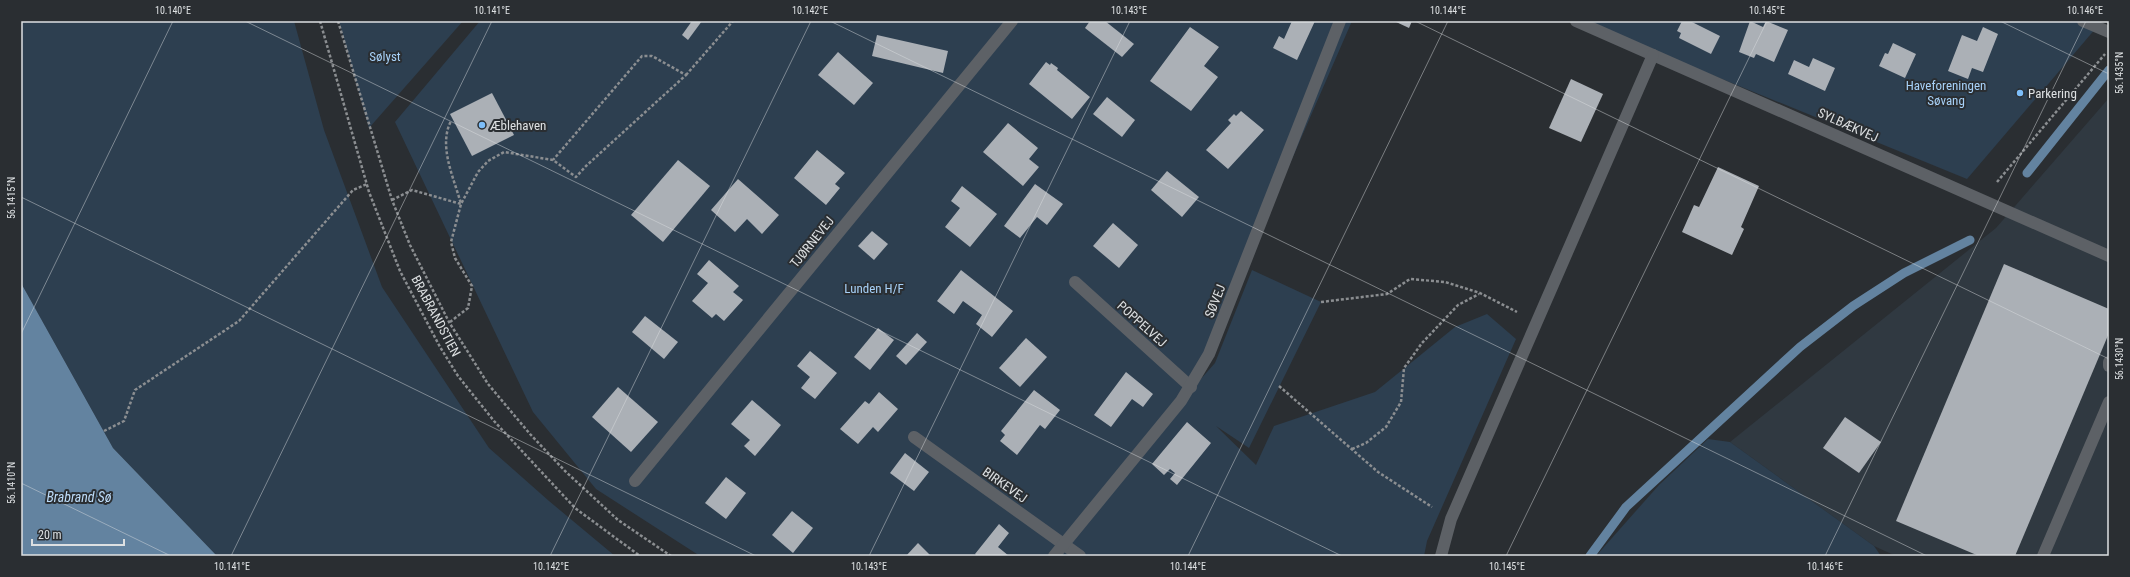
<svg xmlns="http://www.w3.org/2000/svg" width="2130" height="577" font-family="'Roboto Condensed',sans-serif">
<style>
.built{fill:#303941}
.green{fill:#2d3f50}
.water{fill:#6383a0}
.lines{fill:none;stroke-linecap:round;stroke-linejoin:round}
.stream{stroke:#6383a0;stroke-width:9}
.building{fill:#abb0b6}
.path{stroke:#8b8e91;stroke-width:2.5;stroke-dasharray:3 2;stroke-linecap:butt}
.minor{stroke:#5d6166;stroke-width:12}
.ticks{fill:none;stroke:#dde0e2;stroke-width:1;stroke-opacity:0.45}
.poi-dot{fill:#7dbef9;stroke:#2a2e32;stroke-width:1.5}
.labels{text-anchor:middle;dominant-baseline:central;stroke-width:4;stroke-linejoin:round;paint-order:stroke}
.park-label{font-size:13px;fill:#a7d1f8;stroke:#2a2e32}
.poi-label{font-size:13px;fill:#dde0e2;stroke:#2a2e32;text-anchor:start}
.street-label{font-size:13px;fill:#dde0e2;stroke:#2a2e32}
.water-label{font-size:14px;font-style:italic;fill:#beddfa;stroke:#2a2e32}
.neatline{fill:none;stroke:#dde0e2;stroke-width:1.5}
.ticks-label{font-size:10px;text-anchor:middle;fill:#dde0e2}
</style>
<rect width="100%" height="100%" fill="#2a2e32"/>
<!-- built -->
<polygon class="built" points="2109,98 2109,556 1896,556 1874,546 1730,442 1996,228"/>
<!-- green -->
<g class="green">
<polygon points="21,21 294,21 324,130 382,287 489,448 549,501 615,556 217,556 113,448 21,283"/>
<polygon points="339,21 463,21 369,128"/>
<polygon points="480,21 1352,21 1192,389 1215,363 1252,270 1321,302 1249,448 1216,426 1256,465 1274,426 1375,392 1455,327 1487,314 1516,339 1427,541 1424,556 700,556 596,489 533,412 395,122"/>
<polygon points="1580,21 2102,21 1967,179"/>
<polygon points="1708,439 1730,442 1874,546 1881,556 1596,556 1659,485"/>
</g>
<!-- water -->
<polygon class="water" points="21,283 113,448 217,556 21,556"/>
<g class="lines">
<!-- stream -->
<g class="stream">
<polyline points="2027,173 2109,70"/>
<polyline points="1590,556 1626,507 1800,347 1853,306 1904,273 1970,240"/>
</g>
</g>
<!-- building -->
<g class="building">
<polygon points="692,21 702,21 688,40 682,35"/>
<polygon points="1090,21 1105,21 1134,44 1122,57 1085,28"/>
<polygon points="1292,21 1315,21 1297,60 1273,48 1279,36 1284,39"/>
<polygon points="1394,21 1412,21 1409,28"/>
<polygon points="1682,21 1690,21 1720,36 1711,54 1679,38 1681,33 1677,31"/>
<polygon points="1750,21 1763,27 1766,21 1788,30 1774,62 1756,54 1754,58 1739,52"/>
<polygon points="1190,27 1219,47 1204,66 1218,77 1191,111 1150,81"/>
<polygon points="1983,27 1998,34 1983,72 1972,68 1968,79 1948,71 1962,35 1977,41"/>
<polygon points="877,35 948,51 943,73 872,56"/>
<polygon points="1893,43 1916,54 1905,78 1879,66 1885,53 1888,54"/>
<polygon points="838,52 873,83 854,105 818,75"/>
<polygon points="1813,58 1835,68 1825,91 1788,74 1794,60 1809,67"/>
<polygon points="1046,62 1050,65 1051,63 1058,68 1057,70 1090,97 1072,119 1029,84"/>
<polygon points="1571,79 1603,94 1581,142 1549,128"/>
<polygon points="492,93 514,135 472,156 450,114"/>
<polygon points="1107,97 1135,120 1122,137 1093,114"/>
<polygon points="1241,111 1264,130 1228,169 1206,150 1231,123 1228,120 1234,114 1236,116"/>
<polygon points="1008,123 1038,148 1029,159 1039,167 1023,186 983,152"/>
<polygon points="817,150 845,173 835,184 840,188 826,205 794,178"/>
<polygon points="678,160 710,186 663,242 631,215"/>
<polygon points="1718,167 1759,186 1741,227 1744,229 1732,255 1682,232 1694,205 1699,207"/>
<polygon points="1167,171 1199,197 1182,217 1151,190"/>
<polygon points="738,179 779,215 762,234 747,219 735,232 711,210"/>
<polygon points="1035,184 1063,204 1047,225 1037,217 1020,238 1004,226"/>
<polygon points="962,186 997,214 970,247 945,227 960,208 951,201"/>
<polygon points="1113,223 1138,245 1119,268 1093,246"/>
<polygon points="872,231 888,244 874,260 858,246"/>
<polygon points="709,260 739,286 733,292 743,300 724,321 716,314 712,318 692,301 708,283 697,274"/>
<polygon points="2004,264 2109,309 2109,333 2015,556 1979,556 1896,521"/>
<polygon points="961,270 1013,311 992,337 976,324 982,315 963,301 954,314 937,301"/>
<polygon points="645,316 678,342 664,359 632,332"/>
<polygon points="878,328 894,340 870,370 854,357"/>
<polygon points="917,333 927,342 906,365 896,356"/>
<polygon points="1026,338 1047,357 1020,387 999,368"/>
<polygon points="810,351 837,373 815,399 801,388 810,377 797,366"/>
<polygon points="1126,372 1153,394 1143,407 1132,399 1111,427 1094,415"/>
<polygon points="618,387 658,422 631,452 592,417"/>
<polygon points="1034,390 1060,410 1045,429 1040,425 1017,455 1000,441 1005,435 1001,431"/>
<polygon points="879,392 898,409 878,432 873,427 858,444 840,429 865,401 869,404"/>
<polygon points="752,400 781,425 755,456 744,446 750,440 731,424"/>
<polygon points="1845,417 1881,442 1859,473 1823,448"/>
<polygon points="1187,422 1211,443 1177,485 1170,479 1175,473 1170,469 1164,475 1152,464"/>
<polygon points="905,453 929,472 914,491 890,473"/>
<polygon points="726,477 746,493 726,519 705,503"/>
<polygon points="792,511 813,528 793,553 772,535"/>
<polygon points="999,524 1009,533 998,547 1009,556 977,556 975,554"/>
<polygon points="918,543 931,556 906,556"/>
</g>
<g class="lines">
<!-- path -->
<g class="path">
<polyline points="320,21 369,192 400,271 440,347 458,376 494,421 575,508 640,556"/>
<polyline points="338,21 392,200 410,245 449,322 488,384 530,434 565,471 618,520 671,556"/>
<polyline points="686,75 733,21"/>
<polyline points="1997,182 2105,54"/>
<path d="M 392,200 L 412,190 L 461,204 C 454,178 438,146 451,121"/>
<polyline points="1321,302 1387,294 1410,279 1445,282 1480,293 1517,312"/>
<polyline points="450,322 468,308 472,286 455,258 451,242 461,204 478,172 488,161 504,152 553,160 576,177 586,166 686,75 652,56 642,56 553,160"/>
<polyline points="1279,386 1378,472 1432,507"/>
<polyline points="104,431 124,421 135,390 239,321 353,190 367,184"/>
<polyline points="1352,449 1366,443 1386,427 1401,402 1404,368 1422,343 1458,305 1479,294"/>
</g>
<!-- minor -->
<g class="minor">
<polyline points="1576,21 2109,256"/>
<polyline points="2083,21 2109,32"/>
<polyline points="1075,282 1191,387"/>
<polyline points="2109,362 2109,366"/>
<polyline points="914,437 1080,556"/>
<polyline points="635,481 1012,21"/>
<polyline points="1054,556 1181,401 1209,354 1340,21"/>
<polyline points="1441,556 1451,519 1653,55"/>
<polyline points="2043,556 2109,402"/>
</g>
</g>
<!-- ticks -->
<path class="ticks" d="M 245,21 L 1342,556M 830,21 L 1927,556M 1415,21 L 2109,359M 2000,21 L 2109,74M 21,197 L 756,556M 21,334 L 173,21M 21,483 L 171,556M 231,556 L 492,21M 550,556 L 811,21M 869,556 L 1130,21M 1188,556 L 1448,21M 1506,556 L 1767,21M 1825,556 L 2086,21"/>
<!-- markers -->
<g class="poi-dot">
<circle cx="2020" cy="93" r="4"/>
<circle cx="482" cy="125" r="4"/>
</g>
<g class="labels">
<!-- park labels -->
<g class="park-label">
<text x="385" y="56">Sølyst</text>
<text x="1946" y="85">Haveforeningen<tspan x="1946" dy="15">Søvang</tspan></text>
<text x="874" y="288">Lunden H/F</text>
</g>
<!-- poi labels -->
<g class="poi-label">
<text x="2028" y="93">Parkering</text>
<text x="490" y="125">Æblehaven</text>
</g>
<!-- street labels -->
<g class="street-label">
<text transform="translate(1848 125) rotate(24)">SYLBÆKVEJ</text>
<text transform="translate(812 242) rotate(-51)">TJØRNEVEJ</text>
<text transform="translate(1215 301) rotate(-68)">SØVEJ</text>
<text transform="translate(436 316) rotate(62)">BRABRANDSTIEN</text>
<text transform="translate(1142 324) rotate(42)">POPPELVEJ</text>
<text transform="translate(1005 485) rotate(35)">BIRKEVEJ</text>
</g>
<!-- water labels -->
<g class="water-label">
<text x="79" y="497">Brabrand Sø</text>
</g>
</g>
<!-- border -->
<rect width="2130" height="577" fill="none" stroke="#2a2e32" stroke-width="44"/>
<!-- scale -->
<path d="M32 539v6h92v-6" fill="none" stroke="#dde0e2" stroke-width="2"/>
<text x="38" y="539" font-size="12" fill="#dde0e2" stroke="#2a2e32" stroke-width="3" paint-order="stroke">20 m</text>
<rect x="22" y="22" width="2086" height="533" class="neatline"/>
<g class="ticks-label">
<text x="173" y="14">10.140°E</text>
<text x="492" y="14">10.141°E</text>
<text x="810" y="14">10.142°E</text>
<text x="1129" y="14">10.143°E</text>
<text x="1448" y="14">10.144°E</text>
<text x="1767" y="14">10.145°E</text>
<text x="2085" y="14">10.146°E</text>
<text transform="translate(2119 73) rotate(-90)" y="4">56.1435°N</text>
<text transform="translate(11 198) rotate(-90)" y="4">56.1415°N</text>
<text transform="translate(2119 359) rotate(-90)" y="4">56.1430°N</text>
<text transform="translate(11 483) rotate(-90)" y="4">56.1410°N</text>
<text x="232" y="570">10.141°E</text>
<text x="551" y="570">10.142°E</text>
<text x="869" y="570">10.143°E</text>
<text x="1188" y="570">10.144°E</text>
<text x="1507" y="570">10.145°E</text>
<text x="1825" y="570">10.146°E</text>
</g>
</svg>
